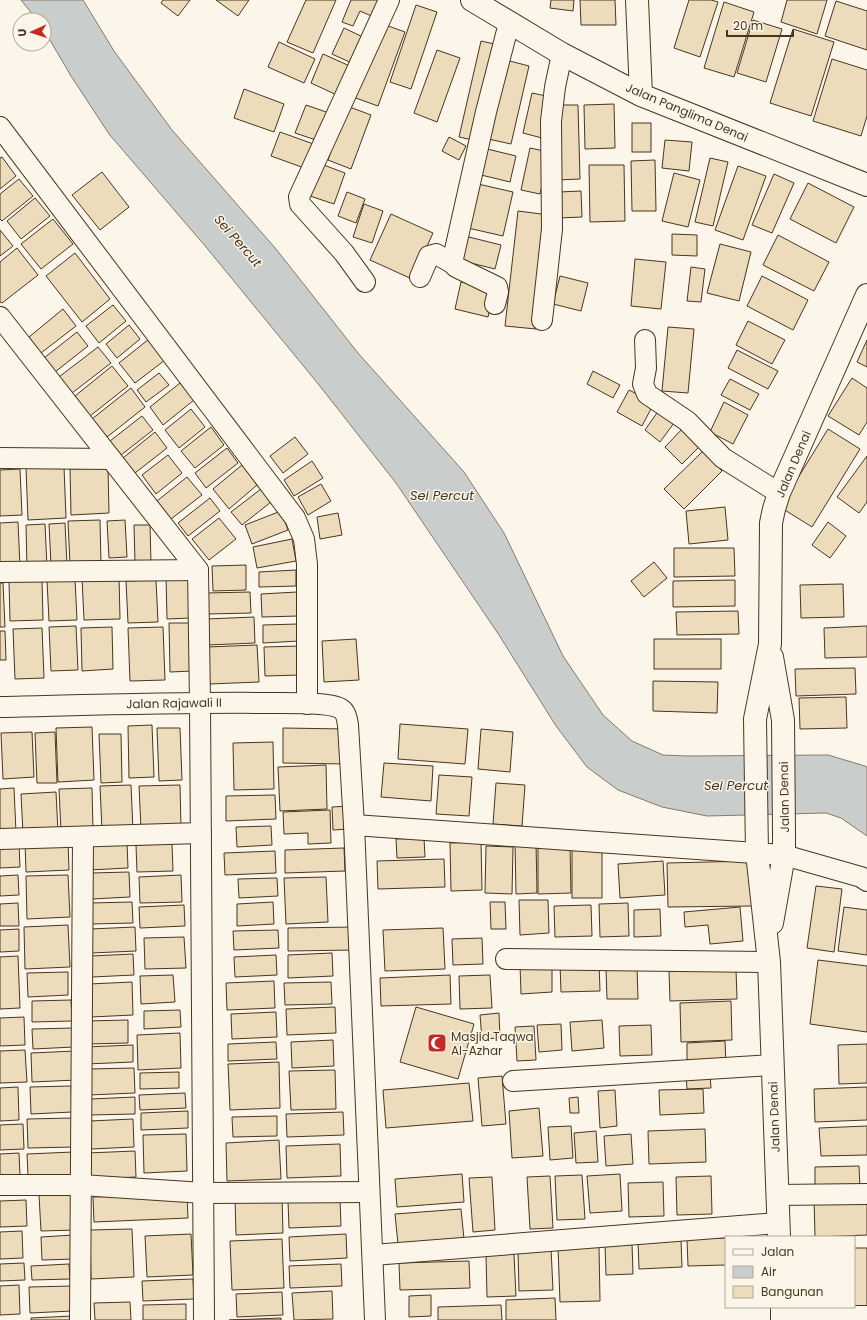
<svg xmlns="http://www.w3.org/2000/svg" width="867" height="1320" font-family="Poppins,sans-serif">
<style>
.water{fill:#c9cecd;stroke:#887966}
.building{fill:#ecdcbc;stroke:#4a3520}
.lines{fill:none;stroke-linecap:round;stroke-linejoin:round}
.minor-casing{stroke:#4a3520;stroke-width:22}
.tertiary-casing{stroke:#4a3520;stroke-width:24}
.primary-casing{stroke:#4a3520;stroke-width:24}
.minor{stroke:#fbf6e9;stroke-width:20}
.tertiary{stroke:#fbf6e9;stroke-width:22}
.primary{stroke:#fbf6e9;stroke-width:22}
.labels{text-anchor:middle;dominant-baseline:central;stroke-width:3;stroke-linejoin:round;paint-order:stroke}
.street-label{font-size:12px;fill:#4a3520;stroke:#fbf6e9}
.poi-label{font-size:12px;fill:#4a3520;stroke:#fbf6e9;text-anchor:start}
.water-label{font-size:13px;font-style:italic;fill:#4a3520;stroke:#fbf6e9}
</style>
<rect width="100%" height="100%" fill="#fbf6e9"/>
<!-- water -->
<polygon class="water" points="21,0 83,0 114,51 172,130 276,249 358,353 464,472 504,533 563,656 603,715 632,741 663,755 688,756 828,755 865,766 867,767 867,836 841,818 826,813 707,816 662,807 618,790 587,767 556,726 499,635 396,483 319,385 206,247 109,134 71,76 44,30 44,20 37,20"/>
<!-- building -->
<g class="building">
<polygon points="163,0 190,0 178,16 161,3"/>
<polygon points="216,0 249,0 238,16"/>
<polygon points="306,0 336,0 313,53 287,42"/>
<polygon points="351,0 383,0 376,18 360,11 353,26 342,22"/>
<polygon points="551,0 574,0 573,11 550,8"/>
<polygon points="580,0 615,0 616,25 581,25"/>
<polygon points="689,0 711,0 718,2 700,57 674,48"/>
<polygon points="787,0 827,0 817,34 781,22"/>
<polygon points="836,1 867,11 867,50 825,36"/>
<polygon points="724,2 754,12 734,77 704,68"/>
<polygon points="416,5 437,12 411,89 390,82"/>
<polygon points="753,20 782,29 766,82 737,73"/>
<polygon points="380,23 405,32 378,106 353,97"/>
<polygon points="344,28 365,38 354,64 332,54"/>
<polygon points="793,29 834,42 811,116 770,103"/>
<polygon points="481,41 499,45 477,141 459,137"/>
<polygon points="279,42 315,59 304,83 268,67"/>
<polygon points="437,50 460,58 437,122 414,113"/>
<polygon points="323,54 352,67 339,96 311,83"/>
<polygon points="502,59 529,66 511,144 484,138"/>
<polygon points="832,59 867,70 867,116 861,136 813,121"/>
<polygon points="244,89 284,104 274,132 234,118"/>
<polygon points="532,93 551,97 542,138 523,133"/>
<polygon points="614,104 615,148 585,149 584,105"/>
<polygon points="306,105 332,114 322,142 295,133"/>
<polygon points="555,105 578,105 580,179 557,180"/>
<polygon points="347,106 371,115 351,169 328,160"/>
<rect x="632" y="123" width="19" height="29"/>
<polygon points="280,132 319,146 310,170 271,156"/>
<polygon points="449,137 466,146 459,160 442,151"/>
<polygon points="665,140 692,142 689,171 662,168"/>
<polygon points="483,148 516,156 510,182 477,174"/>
<polygon points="530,148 549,152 540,194 521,190"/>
<polygon points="2,157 16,176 0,189 0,158"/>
<polygon points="710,158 728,162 713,226 695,222"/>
<polygon points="655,160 656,211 632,211 631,161"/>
<polygon points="321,164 345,173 334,204 310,196"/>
<polygon points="589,165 624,165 625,221 590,222"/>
<polygon points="738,166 766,176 743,240 715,230"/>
<polygon points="102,172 129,207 100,230 72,195"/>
<polygon points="674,173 700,180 688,227 662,221"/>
<polygon points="774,174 794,183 772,233 752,225"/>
<polygon points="19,179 33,196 2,221 0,219 0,194"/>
<polygon points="808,183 854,207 836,243 790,219"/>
<polygon points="478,184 513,192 503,236 468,228"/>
<polygon points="581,191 582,217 559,218 559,192"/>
<polygon points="347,192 365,199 356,223 338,216"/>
<polygon points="35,198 50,216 21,239 7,221"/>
<polygon points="364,204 383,211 372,243 353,237"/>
<polygon points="518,211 549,215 536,329 505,326"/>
<polygon points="391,214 433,233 412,279 370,260"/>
<polygon points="53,219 73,244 41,269 21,244"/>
<polygon points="0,230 13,246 0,256"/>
<polygon points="672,234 697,235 697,256 672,255"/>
<polygon points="778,235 829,262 814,291 763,265"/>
<polygon points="465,236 501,245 495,269 459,260"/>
<polygon points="720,244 751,252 739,301 707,293"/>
<polygon points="17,248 38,275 2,303 0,302 0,262"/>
<polygon points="75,253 110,299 82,322 46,276"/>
<polygon points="635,259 666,262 661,309 631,306"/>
<polygon points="691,267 705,269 701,302 687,301"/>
<polygon points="560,276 588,283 581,311 553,304"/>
<polygon points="762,276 808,300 793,330 747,306"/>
<polygon points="461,282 494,289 488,317 455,309"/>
<polygon points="113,305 126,321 99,343 86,326"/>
<polygon points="63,309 76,326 41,353 29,337"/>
<polygon points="748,321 785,340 772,364 736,345"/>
<polygon points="129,325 140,339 117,358 106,344"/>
<polygon points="668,327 694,329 688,393 662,391"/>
<polygon points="77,332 88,346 55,372 44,358"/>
<polygon points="149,339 165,360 135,383 119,363"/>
<polygon points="867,340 867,367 857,362"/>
<polygon points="98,347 111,363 72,393 59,377"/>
<polygon points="737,350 778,371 768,389 728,368"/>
<polygon points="112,366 128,386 90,416 75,396"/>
<polygon points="593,371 620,385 613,398 587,384"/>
<polygon points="159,373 169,385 146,402 137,390"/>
<polygon points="852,378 867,388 867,422 859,435 828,416"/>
<polygon points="730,379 759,394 750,410 721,395"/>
<polygon points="180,383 194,400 163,425 150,407"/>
<polygon points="131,388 145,407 107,437 92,419"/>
<polygon points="629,390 654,403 642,426 617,412"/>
<polygon points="724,402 748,415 733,444 710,432"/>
<polygon points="661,407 677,419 660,442 645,430"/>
<polygon points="191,409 205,427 179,448 165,430"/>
<polygon points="142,416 153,430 121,455 110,441"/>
<polygon points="211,427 224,445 195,468 181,451"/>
<polygon points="684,427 701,445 682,464 665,447"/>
<polygon points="828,429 860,449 812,527 780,507"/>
<polygon points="155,432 167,448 135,473 123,458"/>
<polygon points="295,437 308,454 283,473 270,456"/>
<polygon points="227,448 238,463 206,488 195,473"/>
<polygon points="703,451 722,471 684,509 664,489"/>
<polygon points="168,455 182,473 156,494 142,475"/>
<polygon points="867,456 867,502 859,513 837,497"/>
<polygon points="312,461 323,478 294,496 284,480"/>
<polygon points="242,465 257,485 229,509 213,489"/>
<polygon points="64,467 66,518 28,520 26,468"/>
<polygon points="108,468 109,513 71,515 70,469"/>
<polygon points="20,469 22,515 0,516 0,470"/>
<polygon points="187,477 202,495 171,519 157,501"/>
<polygon points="321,484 331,501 308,515 298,497"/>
<polygon points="261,489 271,502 242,525 231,512"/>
<polygon points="210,498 220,511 188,536 178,523"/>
<polygon points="725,507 728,540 689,544 686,511"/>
<polygon points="281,511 288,530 252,544 245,525"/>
<polygon points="338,513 342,535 320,539 317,517"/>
<polygon points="219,518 236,539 209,560 192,539"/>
<polygon points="100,520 101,564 70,565 68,521"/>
<polygon points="125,520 127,557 109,558 107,521"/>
<polygon points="18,522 20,567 0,568 0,523"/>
<polygon points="828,522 846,536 830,558 812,545"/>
<polygon points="65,523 67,565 51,565 49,524"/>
<polygon points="45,524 47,567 27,568 26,525"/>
<polygon points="134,525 150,525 151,563 135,564"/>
<polygon points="292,539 296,561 257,568 253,547"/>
<polygon points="674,548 734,548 735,576 674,577"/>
<polygon points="654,562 667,578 644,597 631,581"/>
<polygon points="246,565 246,590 213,591 212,566"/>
<polygon points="296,570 296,586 259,587 259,572"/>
<polygon points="189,575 191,618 167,619 166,576"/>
<polygon points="119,576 120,619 84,620 82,578"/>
<polygon points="42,579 43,620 10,621 9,581"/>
<polygon points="75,579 77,620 49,621 47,580"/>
<polygon points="156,580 158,622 128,623 126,581"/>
<polygon points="735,580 735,606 673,607 673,581"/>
<polygon points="0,583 3,583 5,627 0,627"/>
<polygon points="843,584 844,617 801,618 800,585"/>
<polygon points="250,592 251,613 207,614 206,593"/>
<polygon points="297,592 298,616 262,617 261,594"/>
<polygon points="738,611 739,634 677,635 676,612"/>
<polygon points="254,617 255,643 207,645 206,619"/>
<polygon points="169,623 191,623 193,671 170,672"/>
<polygon points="298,624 299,641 263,643 263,625"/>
<polygon points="76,626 78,670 51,671 49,627"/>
<polygon points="867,626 867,657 825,658 824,628"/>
<polygon points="112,627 113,669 82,671 81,628"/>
<polygon points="163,627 165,680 130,681 128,628"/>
<polygon points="42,628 44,678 15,679 13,629"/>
<polygon points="0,631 5,631 6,660 0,660"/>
<polygon points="356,639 359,680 324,682 322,641"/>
<rect x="654" y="639" width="67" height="30"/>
<polygon points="257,645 259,682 209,684 207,647"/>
<polygon points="300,646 301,675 265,676 264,647"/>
<polygon points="855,668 856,694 796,696 795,669"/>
<polygon points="653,681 718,682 717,713 653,711"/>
<polygon points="846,697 847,728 800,729 799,698"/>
<polygon points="400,724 468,729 465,764 398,759"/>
<polygon points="152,725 154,777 129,778 128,726"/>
<polygon points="92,727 94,780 58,782 56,728"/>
<polygon points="157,728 180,728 182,780 159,781"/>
<polygon points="283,728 347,729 346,764 283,763"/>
<polygon points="481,729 513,732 510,772 478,769"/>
<polygon points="32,732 34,777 3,779 1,733"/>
<polygon points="55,732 57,783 37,783 35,733"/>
<polygon points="99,734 121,734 122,782 101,783"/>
<polygon points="273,742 274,789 234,790 233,743"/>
<polygon points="384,763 433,766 431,801 381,797"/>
<polygon points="326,765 327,809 280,811 278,767"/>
<polygon points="439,775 472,777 469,816 436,814"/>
<polygon points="496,783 525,785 522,826 493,824"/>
<polygon points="131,785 133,830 102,831 100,786"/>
<polygon points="180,785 181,827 141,829 139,786"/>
<polygon points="14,788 16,832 0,833 0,789"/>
<polygon points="92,788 93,830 61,832 59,789"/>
<polygon points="56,792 58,832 23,834 21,794"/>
<polygon points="275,795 276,819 226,821 226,796"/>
<polygon points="349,806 350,829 333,830 332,807"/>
<polygon points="330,810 331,843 308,844 308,833 284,834 283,812"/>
<polygon points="271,826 272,845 237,847 236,827"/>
<polygon points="424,838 425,857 397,858 396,839"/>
<polygon points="68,841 69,870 26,872 25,843"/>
<polygon points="515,841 536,841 537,893 516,894"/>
<polygon points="481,842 482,890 451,891 450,843"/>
<polygon points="19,843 20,867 0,868 0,844"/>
<polygon points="127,843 128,868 89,870 88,844"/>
<polygon points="172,844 173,871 137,872 136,845"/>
<rect x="572" y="845" width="30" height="53"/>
<polygon points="486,846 513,847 512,894 485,893"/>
<polygon points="538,847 570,847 571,893 538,894"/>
<polygon points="344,848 345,871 285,873 285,850"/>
<polygon points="275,851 276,873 225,875 224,853"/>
<polygon points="444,859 445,887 378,889 377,861"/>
<polygon points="663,861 665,895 620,898 618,864"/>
<polygon points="751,861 752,906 668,907 667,863"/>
<polygon points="129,872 130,897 92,899 91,873"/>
<polygon points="18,875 19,895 0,896 0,876"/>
<polygon points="68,875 70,917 27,919 26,876"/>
<polygon points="181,875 182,902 140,903 139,877"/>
<polygon points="326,877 328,922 286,924 284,878"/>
<polygon points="277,878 278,896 239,898 238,879"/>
<polygon points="816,886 842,889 834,952 807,948"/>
<polygon points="519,900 548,900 549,933 520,935"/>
<polygon points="132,902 133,923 91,924 90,903"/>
<polygon points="273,902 274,924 237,926 237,904"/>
<polygon points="490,902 505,902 506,929 491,929"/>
<polygon points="18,903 19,926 0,926 0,904"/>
<polygon points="628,903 629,936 600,937 599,904"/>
<polygon points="184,905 185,926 140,928 139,907"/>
<polygon points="591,905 592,936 555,937 554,906"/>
<polygon points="740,907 743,941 710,944 708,925 685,927 684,912"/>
<polygon points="844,907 867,910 867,955 838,951"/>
<polygon points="660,909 661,936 634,937 634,910"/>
<polygon points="68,925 70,967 25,969 24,927"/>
<polygon points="135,927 136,951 91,953 90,929"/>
<polygon points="354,927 355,950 288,951 288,928"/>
<polygon points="443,928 445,969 385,971 383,930"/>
<polygon points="19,929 19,951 0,952 0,930"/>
<polygon points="278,930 279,948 234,950 233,931"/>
<polygon points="184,937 186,968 145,969 144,938"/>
<polygon points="482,938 483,964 453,965 452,939"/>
<polygon points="332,953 333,976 288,978 288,955"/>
<polygon points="133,954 134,975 92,977 91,956"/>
<polygon points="276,955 277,975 235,977 234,957"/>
<polygon points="18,956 20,1008 0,1009 0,957"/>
<polygon points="818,960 867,966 867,1032 810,1024"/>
<polygon points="599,962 600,991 561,992 560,964"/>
<polygon points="552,964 552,992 521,994 520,965"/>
<polygon points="637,967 638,999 607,999 606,969"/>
<polygon points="736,969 737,999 670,1001 669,971"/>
<polygon points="68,972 68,995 28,997 27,973"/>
<polygon points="173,975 175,1002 141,1004 140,976"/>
<polygon points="450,975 451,1004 381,1006 380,978"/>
<polygon points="490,975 492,1008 460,1009 459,976"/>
<polygon points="274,981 275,1008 227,1010 226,983"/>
<polygon points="132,982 133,1015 91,1017 89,984"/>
<polygon points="331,982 332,1004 285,1005 284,983"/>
<polygon points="71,1000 72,1021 32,1022 32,1001"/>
<polygon points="731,1001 732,1040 681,1042 680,1003"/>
<polygon points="335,1007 336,1033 287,1035 286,1009"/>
<polygon points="416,1007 474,1024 458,1079 400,1062"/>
<polygon points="180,1010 181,1027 144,1029 144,1011"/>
<polygon points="276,1012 277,1037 232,1039 231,1014"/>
<polygon points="499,1013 500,1038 482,1039 480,1015"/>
<polygon points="24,1017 25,1045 0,1046 0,1018"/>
<polygon points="128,1020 128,1043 87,1044 86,1021"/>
<polygon points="602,1020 604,1048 572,1051 570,1022"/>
<polygon points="561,1024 562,1050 539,1052 537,1025"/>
<polygon points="651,1025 652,1055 620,1056 619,1026"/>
<polygon points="534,1026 536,1060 517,1061 515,1027"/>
<polygon points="74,1028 74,1047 33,1049 32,1029"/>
<polygon points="180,1033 181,1068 138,1070 137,1035"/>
<polygon points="333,1040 334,1066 292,1068 291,1042"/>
<polygon points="725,1041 726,1065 687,1066 687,1043"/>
<polygon points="276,1042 277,1059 228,1061 228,1044"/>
<polygon points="867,1044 867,1083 839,1084 838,1045"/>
<polygon points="133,1045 133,1062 86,1064 85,1047"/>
<polygon points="25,1050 27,1082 0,1083 0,1051"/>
<polygon points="75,1051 77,1080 32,1082 31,1053"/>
<polygon points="279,1062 280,1108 230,1110 228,1064"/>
<polygon points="134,1068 135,1093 89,1095 88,1069"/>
<polygon points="335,1070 336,1109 291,1110 289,1071"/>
<polygon points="179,1072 179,1088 140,1089 140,1073"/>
<polygon points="686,1075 710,1075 711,1088 687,1089"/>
<polygon points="502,1076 506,1124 482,1126 478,1078"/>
<polygon points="469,1083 473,1121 386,1128 383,1090"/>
<polygon points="71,1086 72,1112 31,1114 30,1087"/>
<polygon points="18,1087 19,1120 0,1121 0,1088"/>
<polygon points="867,1087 867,1120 815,1122 814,1089"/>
<polygon points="703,1089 704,1113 660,1115 659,1090"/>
<polygon points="615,1090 617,1126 600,1128 598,1091"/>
<polygon points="185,1093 186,1108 140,1110 139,1095"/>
<polygon points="135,1097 135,1114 90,1115 90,1099"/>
<polygon points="578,1097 579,1113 570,1113 569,1098"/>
<polygon points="539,1108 543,1156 512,1158 509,1111"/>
<polygon points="188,1111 188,1128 141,1130 141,1113"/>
<polygon points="343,1112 344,1135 287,1137 286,1114"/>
<polygon points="277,1116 277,1136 233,1137 232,1117"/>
<polygon points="73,1118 74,1147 28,1148 27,1119"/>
<polygon points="133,1119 134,1147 91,1149 90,1121"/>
<polygon points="23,1124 24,1149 0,1150 0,1125"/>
<polygon points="571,1126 573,1158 550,1160 548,1127"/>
<polygon points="867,1126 867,1155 821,1156 819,1128"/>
<polygon points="705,1129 706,1162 649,1164 648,1131"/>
<polygon points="596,1131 598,1162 576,1163 574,1133"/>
<polygon points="186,1134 187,1171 144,1173 143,1135"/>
<polygon points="631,1134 633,1164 606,1166 604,1136"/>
<polygon points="279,1140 281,1179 227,1181 226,1143"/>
<polygon points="340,1144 341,1176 287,1178 286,1146"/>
<polygon points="135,1151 136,1177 88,1179 87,1153"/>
<polygon points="73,1152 74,1175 28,1176 27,1154"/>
<polygon points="19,1153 20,1175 0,1176 0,1154"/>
<polygon points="859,1166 860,1188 815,1189 815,1167"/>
<polygon points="462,1174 464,1202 397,1207 395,1179"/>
<polygon points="620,1174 622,1211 590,1213 587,1176"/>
<polygon points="582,1175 585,1219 557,1220 555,1176"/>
<polygon points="550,1176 553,1228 530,1229 527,1177"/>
<polygon points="711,1176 712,1214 677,1215 676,1177"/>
<polygon points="492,1177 495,1230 473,1232 469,1178"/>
<polygon points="663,1182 664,1216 629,1217 628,1183"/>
<polygon points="74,1194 76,1230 41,1231 39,1195"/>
<polygon points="187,1194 188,1218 94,1222 93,1197"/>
<polygon points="867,1195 867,1235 815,1237 814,1198"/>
<polygon points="282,1197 283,1233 236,1235 235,1199"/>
<polygon points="340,1199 341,1226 289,1228 288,1201"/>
<polygon points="26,1200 27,1226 0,1227 0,1201"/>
<polygon points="461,1209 464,1239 398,1244 395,1214"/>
<polygon points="132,1229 134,1277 91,1279 90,1230"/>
<polygon points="22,1231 23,1258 0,1259 0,1232"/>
<polygon points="191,1234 193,1275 147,1277 145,1236"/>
<polygon points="346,1234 347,1258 290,1261 289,1237"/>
<polygon points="74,1235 75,1259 42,1260 41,1237"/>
<polygon points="726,1238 726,1265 688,1266 687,1239"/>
<polygon points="282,1239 284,1288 232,1290 230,1241"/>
<polygon points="681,1240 682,1267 639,1269 638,1241"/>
<polygon points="632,1243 633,1274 606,1275 605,1244"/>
<polygon points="599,1246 600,1301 560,1302 558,1247"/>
<polygon points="551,1248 553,1290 519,1291 518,1250"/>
<rect x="854" y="1248" width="13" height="59"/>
<polygon points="514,1254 516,1296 487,1297 486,1255"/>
<polygon points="469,1261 470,1288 400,1290 399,1263"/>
<polygon points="24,1263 25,1280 0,1281 0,1264"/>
<polygon points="69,1264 70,1279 32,1280 31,1266"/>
<polygon points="341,1264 342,1286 290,1288 289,1266"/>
<polygon points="193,1279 194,1299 143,1301 142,1281"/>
<polygon points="19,1285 20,1314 0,1315 0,1286"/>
<polygon points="71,1286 72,1311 30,1313 29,1287"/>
<polygon points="332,1291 333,1319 294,1320 292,1293"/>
<polygon points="282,1292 283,1315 237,1317 236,1294"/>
<polygon points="431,1295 431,1316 409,1317 409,1296"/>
<polygon points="555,1298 556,1320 506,1320 506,1300"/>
<polygon points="130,1302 131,1320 95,1320 94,1303"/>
<polygon points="186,1304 186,1320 143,1320 143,1305"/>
<polygon points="501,1305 502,1320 438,1320 438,1307"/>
<polygon points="72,1316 72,1320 31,1320 31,1318"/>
<polygon points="281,1318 281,1320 229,1320"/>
</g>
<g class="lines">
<!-- minor casing -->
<g class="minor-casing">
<g id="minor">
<polyline points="0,127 295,518 304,539 307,564 307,704"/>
<polyline points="452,263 456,267 497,287 498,292 495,304"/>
<polyline points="420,277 429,256 436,254 452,263 486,112 509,23"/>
<polyline points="365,282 344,253 300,204 299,197 389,0"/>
<polyline points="0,317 198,570 200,702 204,1320"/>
<polyline points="542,320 552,229 551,121 555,87 562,54"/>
<polyline points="645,340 646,368 643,384 647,394 687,421 723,458 779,493"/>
<polyline points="0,458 111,459"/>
<polyline points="0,572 198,570"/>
<path d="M 0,707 C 90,705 181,702 271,703 C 285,703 331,702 341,709 C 346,712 347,719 348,725 L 354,825 L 375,1320"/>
<polyline points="354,825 784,855 861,877 867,881"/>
<polyline points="0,839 201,833"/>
<polyline points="506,959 769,962"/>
<polyline points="513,1081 772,1065"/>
<polyline points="0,1185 81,1185 204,1193 369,1192"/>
<polyline points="777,1195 867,1194"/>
<polyline points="373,1255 778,1223"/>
<polyline points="782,1316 867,1316"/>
<polyline points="80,1320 83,837"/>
</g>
</g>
<!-- tertiary casing -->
<g class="tertiary-casing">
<polyline id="tertiary" points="637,0 641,95"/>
</g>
<!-- primary casing -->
<g class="primary-casing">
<g id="primary">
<polyline points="472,0 562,54 641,95 867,185"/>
<polyline points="772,657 783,720 784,833 784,855 772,923"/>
<polyline points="779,1237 769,962 757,853 755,719 770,644 771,523 774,509 779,493 867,295"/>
<polyline points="782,1307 782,1320"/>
</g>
</g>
<!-- minor -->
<use href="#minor" class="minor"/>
<!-- tertiary -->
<use href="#tertiary" class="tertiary"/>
<!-- primary -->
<use href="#primary" class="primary"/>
</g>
<!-- icons -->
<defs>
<g id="mosque-square" transform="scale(1)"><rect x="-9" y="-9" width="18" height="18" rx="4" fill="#c62828" stroke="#fbf6e9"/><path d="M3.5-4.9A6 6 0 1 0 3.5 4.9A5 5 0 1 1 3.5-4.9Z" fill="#fff"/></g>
</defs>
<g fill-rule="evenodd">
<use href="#mosque-square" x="437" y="1043"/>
</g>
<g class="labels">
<!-- street labels -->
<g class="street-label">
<text transform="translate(687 112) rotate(23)">Jalan Panglima Denai</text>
<text transform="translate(793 464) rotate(-67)">Jalan Denai</text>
<text transform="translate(174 703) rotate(-1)">Jalan Rajawali II</text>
<text transform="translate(784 797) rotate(-91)">Jalan Denai</text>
<text transform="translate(774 1117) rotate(-92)">Jalan Denai</text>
</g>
<!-- poi labels -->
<g class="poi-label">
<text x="451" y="1036">Masjid Taqwa<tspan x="451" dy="14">Al-Azhar</tspan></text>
</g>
<!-- water labels -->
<g class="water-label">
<text transform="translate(238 241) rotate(49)">Sei Percut</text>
<text x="442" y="495">Sei Percut</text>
<text x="736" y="785">Sei Percut</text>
</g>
</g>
<!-- legend -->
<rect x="725" y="1236" width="130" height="72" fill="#fbf6e9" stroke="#b4a999"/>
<rect x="733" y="1249" width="20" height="6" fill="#fbf6e9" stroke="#b4a999"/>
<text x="761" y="1256" font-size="12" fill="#4a3520">Jalan</text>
<rect x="733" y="1266" width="20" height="12" fill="#c9cecd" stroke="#b4a999"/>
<text x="761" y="1276" font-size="12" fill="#4a3520">Air</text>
<rect x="733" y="1286" width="20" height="12" fill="#ecdcbc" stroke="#b4a999"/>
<text x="761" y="1296" font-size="12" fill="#4a3520">Bangunan</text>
<!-- north arrow -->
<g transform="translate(32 32) rotate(267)"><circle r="19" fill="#fbf6e9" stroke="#b4a999"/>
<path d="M0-3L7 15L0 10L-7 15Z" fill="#c62828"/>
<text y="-6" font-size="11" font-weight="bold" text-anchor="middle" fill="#4a3520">U</text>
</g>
<!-- scale -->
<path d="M727 30v6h66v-6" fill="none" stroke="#4a3520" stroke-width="2"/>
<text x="733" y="30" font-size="12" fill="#4a3520" stroke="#fbf6e9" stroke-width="3" paint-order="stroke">20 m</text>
</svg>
